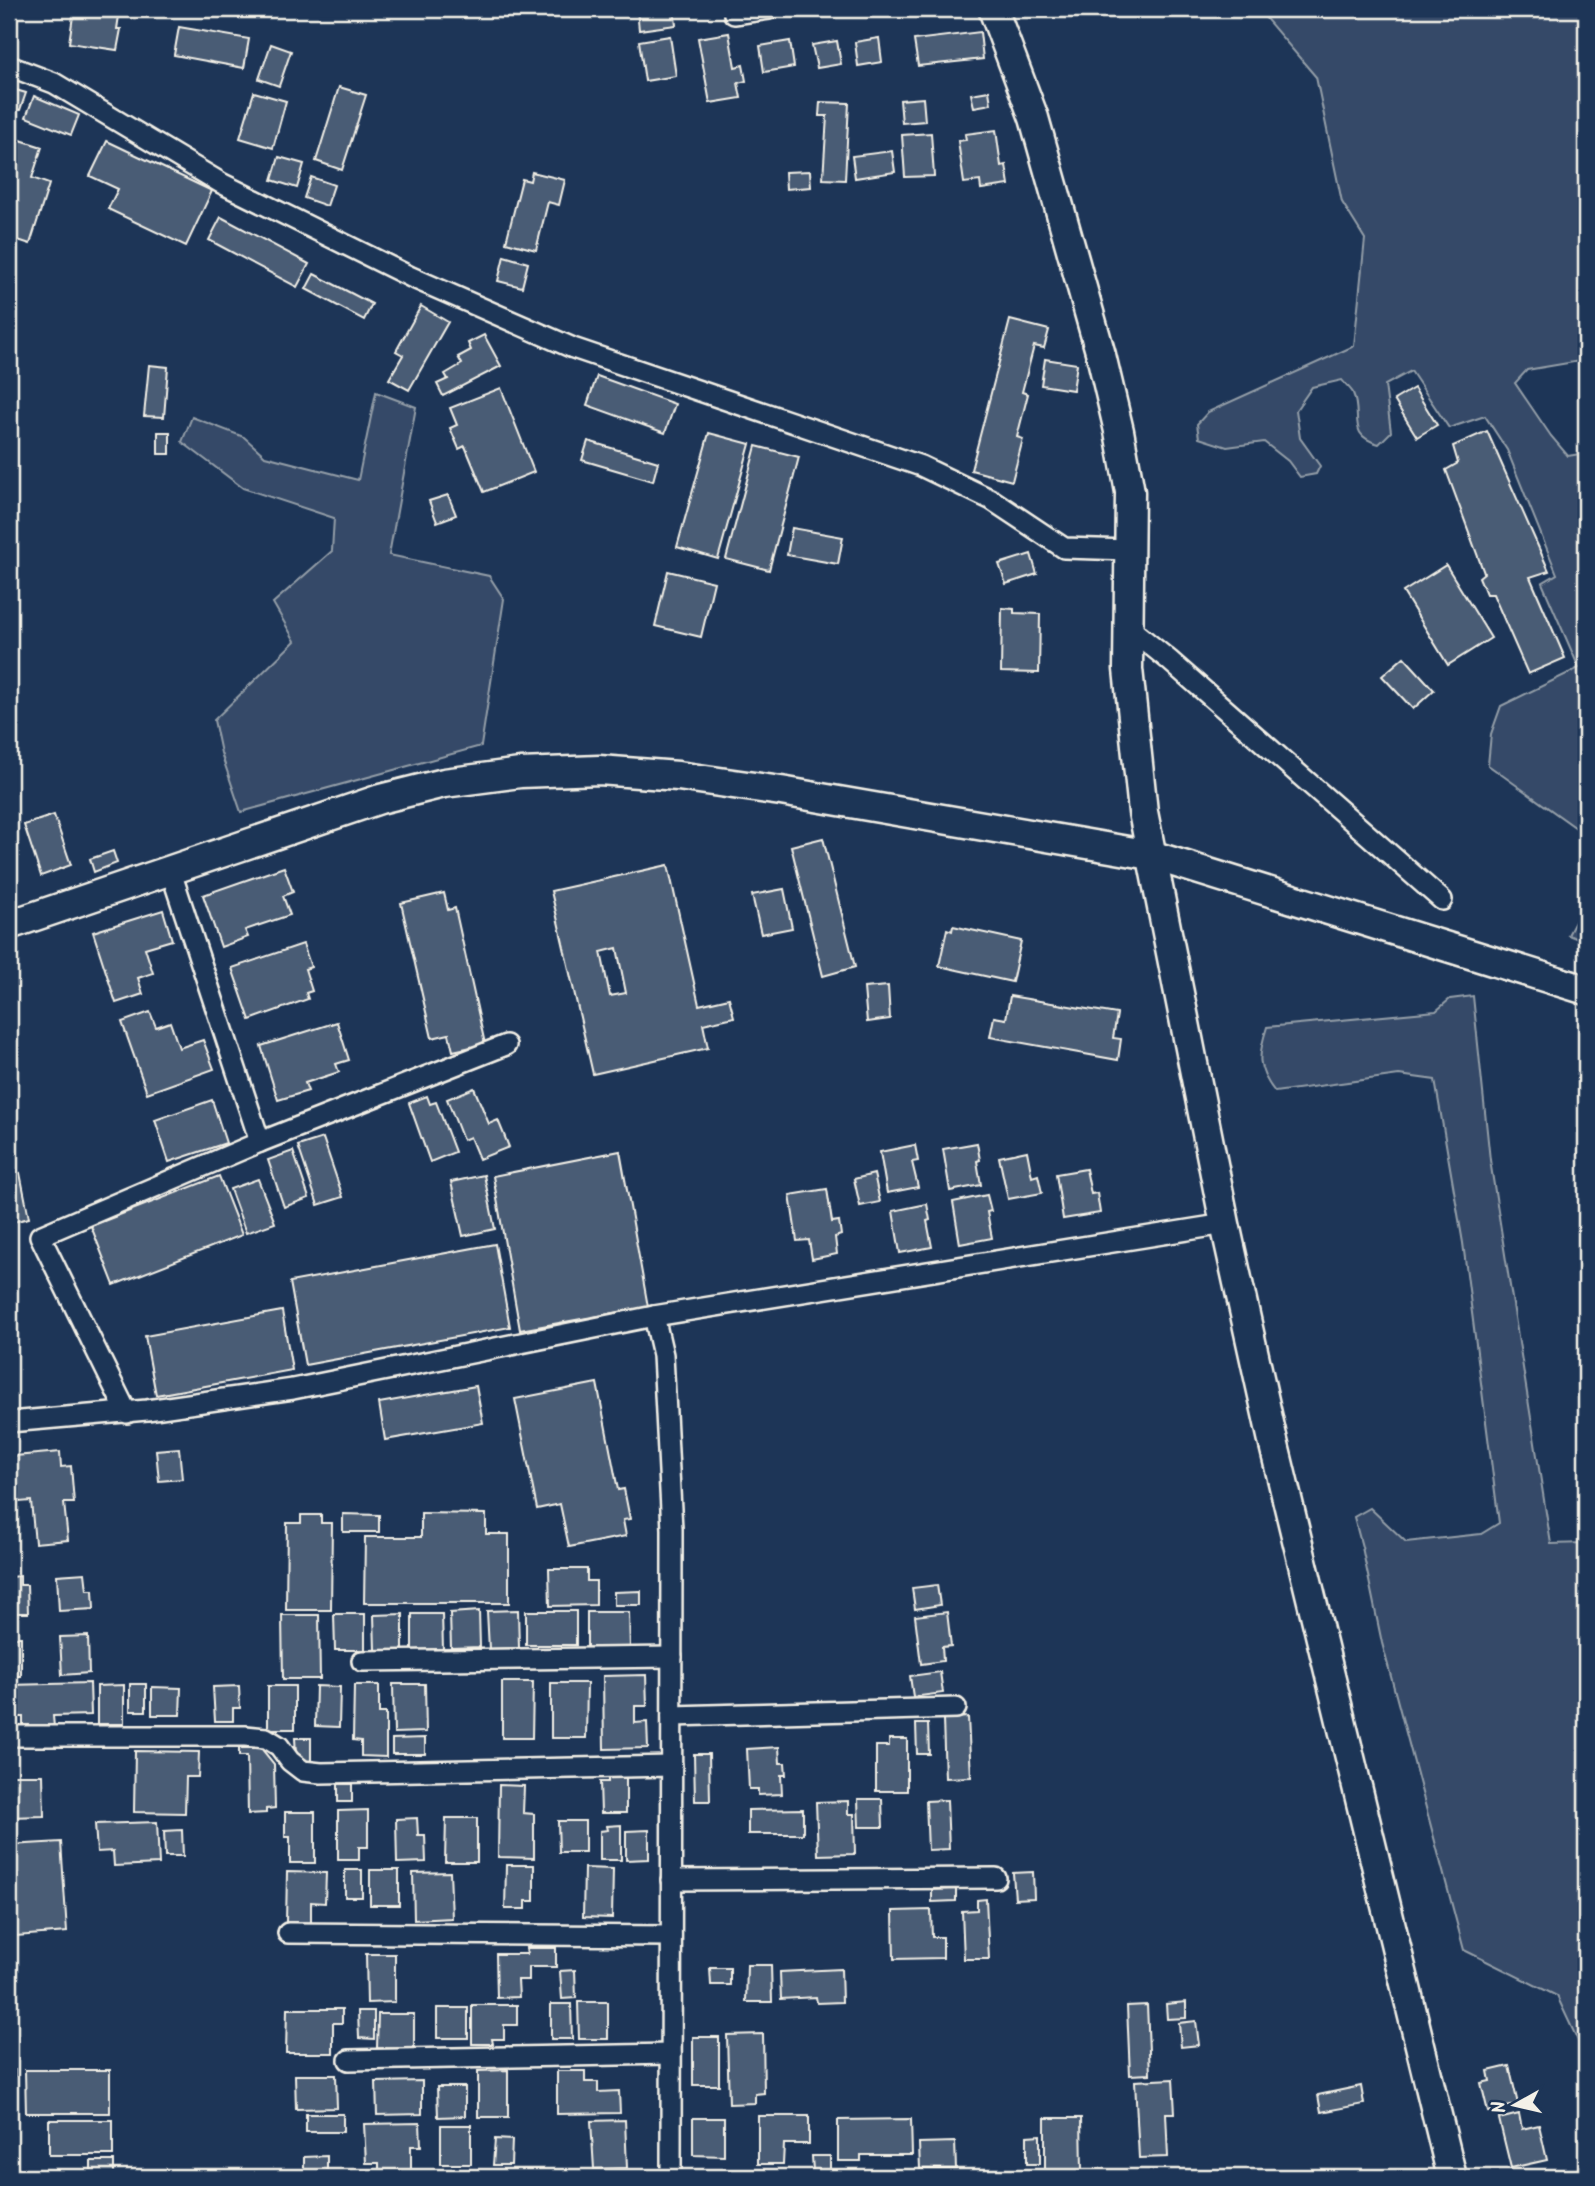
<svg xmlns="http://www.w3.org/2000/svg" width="1595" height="2186" font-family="Kalam,sans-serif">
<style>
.green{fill:#354a67;stroke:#949ea8;stroke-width:2}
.building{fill:#485b74;stroke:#f4f1e8;stroke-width:2;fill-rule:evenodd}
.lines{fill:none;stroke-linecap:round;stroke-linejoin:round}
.street-casing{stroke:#f4f1e8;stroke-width:24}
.secondary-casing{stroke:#f4f1e8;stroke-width:33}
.street{stroke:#1d3557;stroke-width:19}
.secondary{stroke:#1d3557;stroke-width:28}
</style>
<rect width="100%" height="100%" fill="#1d3557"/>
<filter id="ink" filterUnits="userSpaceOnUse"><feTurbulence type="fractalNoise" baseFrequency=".0143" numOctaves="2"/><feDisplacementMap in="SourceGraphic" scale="14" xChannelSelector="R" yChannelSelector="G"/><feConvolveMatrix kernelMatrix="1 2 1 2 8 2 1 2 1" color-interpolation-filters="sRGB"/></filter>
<g filter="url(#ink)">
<!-- green -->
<g class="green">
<path d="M 1258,9 L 1586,9 L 1586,360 L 1527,370 L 1515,383 L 1551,436 L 1568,456 L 1586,453 L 1586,835 L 1488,765 L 1491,734 L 1501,706 L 1579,668 L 1542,583 L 1557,574 L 1507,450 L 1485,416 L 1449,428 L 1411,371 L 1385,385 L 1391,432 L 1379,444 C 1346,435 1363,417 1353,393 C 1351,389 1345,384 1342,380 L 1312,387 L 1296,410 L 1300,438 L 1320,466 L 1316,474 L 1300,477 L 1288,461 L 1264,442 L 1227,447 L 1199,438 L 1197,424 L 1208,412 L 1354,346 L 1365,239 L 1342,202 L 1316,77 Z"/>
<polygon points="376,392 416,407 389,555 489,576 504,599 481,746 241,812 221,753 214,720 295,641 273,603 332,551 334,518 243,488 182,442 192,417 244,437 265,456 358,480"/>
<polygon points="1586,901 1586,942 1568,935"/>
<path d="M 1473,996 L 1490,1160 L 1551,1544 L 1586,1543 L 1586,2040 L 1579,2043 L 1557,1996 L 1464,1950 L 1382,1643 L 1362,1547 L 1354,1517 L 1370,1508 L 1406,1542 L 1481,1534 L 1499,1523 L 1463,1243 L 1435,1080 L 1399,1075 L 1275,1092 C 1256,1068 1258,1055 1267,1027 L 1436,1011 L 1450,999 Z"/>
</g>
<!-- building -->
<g class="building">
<polygon points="74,9 120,9 117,29 121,29 117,50 69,43"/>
<polygon points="637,9 674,9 676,25 639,30"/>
<polygon points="179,27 249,39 244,68 174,55"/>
<polygon points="980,32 983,59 918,66 914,40"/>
<polygon points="729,33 735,67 743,65 746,81 738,83 741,98 710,103 698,38"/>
<polygon points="670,36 676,76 645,81 639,41"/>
<polygon points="879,38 882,62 858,66 855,42"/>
<polygon points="790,41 794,67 764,72 760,46"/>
<polygon points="837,41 841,64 817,68 812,45"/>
<polygon points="271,44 291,51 279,86 259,79"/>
<polygon points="339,87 366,95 342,170 316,161"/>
<polygon points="9,88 26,93 20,110 14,109 9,127"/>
<polygon points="989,91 991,104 974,107 971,94"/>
<polygon points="254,92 286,101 273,148 240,138"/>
<polygon points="34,96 79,115 71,135 26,117"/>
<polygon points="923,98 925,121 902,123 900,100"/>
<polygon points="820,102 849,103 845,180 823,179 827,116 819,116"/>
<polygon points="996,130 1001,166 1006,165 1009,185 981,189 980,181 964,183 958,141 966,140 965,134"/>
<polygon points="931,133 934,176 905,177 902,135"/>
<polygon points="11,137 42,147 32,178 49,184 30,244 9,237 9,144"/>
<polygon points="107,141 212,191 186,246 108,209 118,189 90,176"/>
<polygon points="892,151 895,172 855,178 852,156"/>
<polygon points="279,157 304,164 297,188 272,180"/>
<polygon points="810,171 811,187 786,189 785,172"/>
<polygon points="532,172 565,180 559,205 548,202 536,250 506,242 522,179 530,181"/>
<polygon points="311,177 334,185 327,206 304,198"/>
<polygon points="221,217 309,264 297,287 209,240"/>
<polygon points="504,256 528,263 522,287 498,281"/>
<polygon points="314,274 372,304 364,320 306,289"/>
<polygon points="421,306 448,322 409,390 389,379 403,355 396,351"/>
<polygon points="1010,320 1049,330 1044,348 1034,346 1022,392 1028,394 1017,437 1023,439 1012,481 971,470"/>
<polygon points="484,335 501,366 443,396 437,384 448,379 445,374 462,364 458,357 471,350 468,343"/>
<polygon points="1045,359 1077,364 1073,390 1041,385"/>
<polygon points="149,365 168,367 164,417 144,416"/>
<polygon points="597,376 675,404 665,433 587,405"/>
<polygon points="501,388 534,472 484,492 465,446 459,449 450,428 457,425 450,408"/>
<polygon points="1414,388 1437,425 1417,437 1394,400"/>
<polygon points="1487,431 1549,571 1530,577 1565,658 1528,674 1493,594 1486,594 1479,577 1484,573 1446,470 1458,463 1453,446"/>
<rect x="158" y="432" width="12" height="22"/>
<polygon points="709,433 750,444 718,559 677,547"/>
<polygon points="588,441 658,462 653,481 582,460"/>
<polygon points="756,446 799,457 769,570 726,559"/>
<polygon points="448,495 456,515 437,522 429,501"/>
<polygon points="792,528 843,537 838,564 787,555"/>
<polygon points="1031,554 1037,574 1006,584 999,564"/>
<polygon points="1446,565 1491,638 1448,665 1403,592"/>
<polygon points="668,571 714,582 701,637 655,626"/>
<polygon points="1002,608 1014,609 1014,613 1040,614 1039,673 1001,672"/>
<polygon points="1404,657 1434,690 1413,709 1382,676"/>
<polygon points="54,815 71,865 41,876 24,825"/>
<polygon points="823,838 855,967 823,976 791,846"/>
<polygon points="113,851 117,863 94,872 90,859"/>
<path d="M 668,865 L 699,1005 L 729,998 L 734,1017 L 703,1024 L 708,1048 L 593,1074 L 551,891 ZM 617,948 L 626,993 L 610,996 L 601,952 Z"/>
<polygon points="284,867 293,892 283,896 290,915 245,930 248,937 221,947 203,895"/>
<polygon points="784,889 792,928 761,934 752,895"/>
<polygon points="444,893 448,910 455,908 485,1044 453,1051 449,1034 432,1038 401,903"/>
<polygon points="163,910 172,940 145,948 153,973 138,978 143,994 116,1003 93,932"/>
<polygon points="953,926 1021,941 1012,982 939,966 947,929 952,931"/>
<polygon points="303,944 311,967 305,969 312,991 306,993 308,999 250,1020 232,968"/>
<polygon points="888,986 890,1019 867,1022 864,988"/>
<polygon points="1010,996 1117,1014 1113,1038 1121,1039 1118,1060 990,1037 994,1017 1006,1019"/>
<polygon points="150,1012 156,1027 170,1022 179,1048 203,1040 214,1069 147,1093 122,1022"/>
<polygon points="337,1022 349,1060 336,1064 339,1072 305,1083 308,1091 278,1100 261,1046"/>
<polygon points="474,1088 489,1124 498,1120 509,1147 479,1159 470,1137 463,1140 447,1099"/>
<polygon points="427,1096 430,1104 436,1102 455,1152 430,1162 409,1103"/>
<polygon points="212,1100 226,1143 169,1162 155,1120"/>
<polygon points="323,1138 343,1197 318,1205 298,1146"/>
<polygon points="977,1143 980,1160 977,1161 981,1185 950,1191 943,1149"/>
<polygon points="915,1145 918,1161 912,1162 918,1187 887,1193 880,1152"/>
<polygon points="293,1151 309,1198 284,1207 268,1160"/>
<polygon points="620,1151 648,1307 520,1330 493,1176"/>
<polygon points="1027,1151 1032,1177 1038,1175 1042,1193 1008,1199 999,1157"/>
<polygon points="1086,1169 1091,1194 1097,1193 1100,1213 1063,1219 1056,1174"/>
<polygon points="20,1173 29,1218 9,1223 9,1176"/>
<polygon points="874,1174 880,1202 860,1206 854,1179"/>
<polygon points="484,1175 495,1229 463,1236 451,1182"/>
<polygon points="219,1176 242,1235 114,1285 91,1226"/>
<polygon points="258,1179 275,1223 246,1233 230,1189"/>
<polygon points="827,1189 832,1222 839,1221 841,1235 835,1237 837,1254 812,1259 809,1240 797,1241 790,1195"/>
<polygon points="987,1195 991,1211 987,1212 992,1238 960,1244 953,1202"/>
<polygon points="927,1204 930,1220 927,1221 932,1247 900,1253 893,1211"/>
<polygon points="495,1244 510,1327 305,1365 290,1282"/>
<polygon points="282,1311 292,1370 156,1395 145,1336"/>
<polygon points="597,1383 618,1490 624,1489 630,1519 623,1520 626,1536 569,1547 560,1504 537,1509 515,1399"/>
<polygon points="476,1386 483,1423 385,1440 379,1403"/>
<polygon points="179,1448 182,1479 159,1481 156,1450"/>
<polygon points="60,1452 61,1467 71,1466 74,1503 64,1503 68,1540 35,1543 31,1501 19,1502 15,1456"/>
<polygon points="421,1513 486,1514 486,1534 509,1534 509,1603 364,1603 365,1537 421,1537"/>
<polygon points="343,1514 379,1515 379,1532 343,1532"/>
<polygon points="301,1515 321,1515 321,1523 332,1523 331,1610 286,1610 287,1523 301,1523"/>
<polygon points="549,1569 587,1569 587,1581 596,1581 596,1605 550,1606"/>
<polygon points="85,1573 87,1590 93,1590 94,1609 59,1611 57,1575"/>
<polygon points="20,1576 20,1585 27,1585 28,1613 9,1613 9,1577"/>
<polygon points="937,1585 940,1605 915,1609 912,1588"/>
<polygon points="641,1591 641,1605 614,1605 614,1592"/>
<polygon points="518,1610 519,1648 489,1649 487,1611"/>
<polygon points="479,1611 480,1647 451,1648 450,1613"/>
<rect x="526" y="1611" width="50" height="34"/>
<polygon points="587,1612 629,1612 630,1650 587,1650"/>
<polygon points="947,1612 951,1646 942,1647 943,1661 921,1664 915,1616"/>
<polygon points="334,1614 365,1614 365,1650 335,1650"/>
<polygon points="403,1614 403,1650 375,1650 374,1615"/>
<polygon points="412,1614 442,1614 443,1649 412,1650"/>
<polygon points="282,1615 319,1615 320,1679 283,1679"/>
<polygon points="88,1636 89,1673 62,1675 60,1637"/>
<rect x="9" y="1637" width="12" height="39"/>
<polygon points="940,1672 943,1693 913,1697 910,1676"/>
<polygon points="646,1675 647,1706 635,1706 635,1723 647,1722 648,1748 604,1749 603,1676"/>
<polygon points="502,1682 533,1682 532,1738 502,1738"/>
<polygon points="90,1683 91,1715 53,1716 54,1727 23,1728 23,1717 9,1717 9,1685"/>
<polygon points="551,1683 587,1683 586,1738 551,1738"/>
<rect x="130" y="1684" width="16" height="27"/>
<polygon points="393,1684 425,1684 426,1732 394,1733"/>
<polygon points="124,1685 124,1724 97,1724 97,1686"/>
<polygon points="354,1685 379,1685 379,1713 386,1713 386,1757 361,1756 361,1741 353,1740"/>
<polygon points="239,1686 240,1708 233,1708 233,1721 215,1721 213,1687"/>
<rect x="268" y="1686" width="27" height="43"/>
<polygon points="316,1686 340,1687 339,1727 315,1726"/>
<polygon points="152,1687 181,1688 180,1715 152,1715"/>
<polygon points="968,1717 971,1777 945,1778 943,1719"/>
<polygon points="916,1724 928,1724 929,1754 917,1754"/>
<polygon points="295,1738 311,1738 311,1762 303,1762 296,1754"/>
<polygon points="425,1738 425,1754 392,1754 392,1739"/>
<polygon points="889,1739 907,1739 907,1791 876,1791 876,1746 889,1746"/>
<polygon points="779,1747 780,1763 785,1763 786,1775 781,1775 782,1794 758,1795 758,1789 749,1789 747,1749"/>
<polygon points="239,1748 261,1748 274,1764 275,1808 266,1809 266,1813 248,1814 247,1756 239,1756"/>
<polygon points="135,1751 199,1752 198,1777 186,1777 185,1813 134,1812"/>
<polygon points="694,1754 709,1754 710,1801 695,1801"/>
<polygon points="9,1775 43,1775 44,1816 9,1817"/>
<polygon points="608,1777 626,1777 626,1813 601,1813 600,1782 608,1782"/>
<rect x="338" y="1784" width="14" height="18"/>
<polygon points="499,1785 524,1786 523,1813 534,1814 534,1858 498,1857"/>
<polygon points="858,1799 882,1799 883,1827 859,1827"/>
<polygon points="947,1800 949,1849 928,1850 926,1801"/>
<polygon points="848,1801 848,1814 854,1814 855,1854 818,1855 816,1802"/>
<polygon points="803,1809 803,1834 748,1834 748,1810"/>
<polygon points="368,1810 368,1847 359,1847 359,1860 338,1860 338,1811"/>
<polygon points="285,1812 315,1812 315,1863 290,1863 290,1837 285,1837"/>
<polygon points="417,1818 418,1835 425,1835 426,1862 397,1863 396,1819"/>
<polygon points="446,1818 477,1818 477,1862 445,1862"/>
<polygon points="558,1821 585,1821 585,1852 559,1852"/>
<polygon points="157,1822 159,1864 114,1866 113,1851 97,1852 95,1824"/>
<polygon points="621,1825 621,1860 600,1860 600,1831 608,1830 607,1826"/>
<polygon points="182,1830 183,1856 165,1856 164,1831"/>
<polygon points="649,1830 649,1859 626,1860 626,1831"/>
<polygon points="61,1842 67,1932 16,1936 10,1845"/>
<polygon points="506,1865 534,1865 534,1901 526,1901 526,1909 505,1909"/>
<polygon points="584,1868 613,1869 612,1918 583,1917"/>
<rect x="345" y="1870" width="17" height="27"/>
<rect x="370" y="1870" width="29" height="35"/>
<polygon points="287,1872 326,1873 325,1903 311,1902 311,1923 286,1922"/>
<polygon points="450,1872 452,1918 414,1920 413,1873"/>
<polygon points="1033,1872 1034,1898 1015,1899 1013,1873"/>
<polygon points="956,1889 956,1901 932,1902 932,1890"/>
<polygon points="986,1899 989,1959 964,1959 962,1911 977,1910 977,1900"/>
<polygon points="931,1910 932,1937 943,1937 943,1958 894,1959 893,1911"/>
<polygon points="526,1948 556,1948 556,1967 529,1967 529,1980 518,1980 519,1997 497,1998 496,1954 527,1954"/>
<polygon points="366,1954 395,1954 395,2002 367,2003"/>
<polygon points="747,1965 771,1965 772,2002 746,2002"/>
<polygon points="710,1968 730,1968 730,1985 711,1985"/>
<polygon points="841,1969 842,2002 817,2003 816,1997 781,1999 780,1972"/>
<polygon points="575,1970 576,1998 562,1999 560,1971"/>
<polygon points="578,2002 608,2002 608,2039 579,2039"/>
<polygon points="1186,2002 1186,2018 1167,2019 1166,2004"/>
<polygon points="551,2004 571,2004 572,2039 551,2039"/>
<polygon points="472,2005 517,2005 517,2025 504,2025 504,2039 492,2039 493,2044 472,2044"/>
<polygon points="1147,2005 1150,2074 1130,2075 1127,2006"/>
<rect x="437" y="2008" width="31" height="30"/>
<polygon points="287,2009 342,2009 342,2023 333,2023 333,2053 286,2053"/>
<polygon points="358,2011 374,2011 374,2039 359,2038"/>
<polygon points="378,2014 414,2014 414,2049 377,2048"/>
<polygon points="1196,2021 1199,2045 1181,2047 1179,2023"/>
<polygon points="763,2034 764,2093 755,2094 755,2103 729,2104 727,2035"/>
<rect x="693" y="2037" width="26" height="48"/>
<polygon points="1509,2066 1518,2104 1488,2112 1481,2083 1490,2081 1488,2071"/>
<rect x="9" y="2070" width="6" height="40"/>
<polygon points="25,2070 110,2070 110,2113 26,2113"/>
<polygon points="508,2070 508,2117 478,2117 478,2071"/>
<polygon points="557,2071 585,2071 585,2082 598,2082 598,2092 619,2091 620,2113 557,2114"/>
<polygon points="295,2075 336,2075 337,2108 296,2109"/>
<polygon points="1173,2079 1175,2113 1166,2113 1168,2157 1139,2158 1135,2081"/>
<polygon points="422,2081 422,2114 377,2115 376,2082"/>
<polygon points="1361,2086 1364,2104 1321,2112 1318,2095"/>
<polygon points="437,2087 465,2087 465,2116 438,2117"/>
<rect x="306" y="2114" width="37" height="18"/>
<polygon points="1519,2114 1522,2129 1539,2125 1547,2160 1511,2168 1499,2119"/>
<polygon points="758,2116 809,2116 809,2144 784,2144 783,2164 758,2164"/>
<polygon points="693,2118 724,2118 724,2156 693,2155"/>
<polygon points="1045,2118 1081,2118 1082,2170 1045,2171"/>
<polygon points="911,2119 912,2155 861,2155 861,2161 838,2161 838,2120"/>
<rect x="49" y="2120" width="64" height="35"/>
<polygon points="625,2120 627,2168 594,2169 591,2121"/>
<polygon points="420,2123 421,2146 411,2146 411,2170 379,2171 379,2163 366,2163 364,2124"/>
<rect x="441" y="2125" width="30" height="39"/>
<polygon points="1040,2135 1040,2164 1027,2164 1027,2136"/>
<polygon points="495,2139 512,2140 511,2165 493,2165"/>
<polygon points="955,2142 956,2169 920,2169 919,2143"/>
<polygon points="327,2156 327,2177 304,2177 304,2157"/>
<polygon points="812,2156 830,2156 830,2172 813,2171"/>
<rect x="91" y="2161" width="23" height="16"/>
</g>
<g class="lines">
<!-- street casing -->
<g class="street-casing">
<g id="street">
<polyline points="734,14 769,9"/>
<polyline points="9,66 54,83 221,183 411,277 573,348 921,466 992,500 1064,548 1129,550"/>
<polyline points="1127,626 1169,660 1442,900"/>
<polyline points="170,869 260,1142"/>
<polyline points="654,1316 663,1355 672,1529 671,2177"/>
<polyline points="127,1413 40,1236 260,1142 506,1045"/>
<polyline points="9,1422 147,1410 293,1389 654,1316 1225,1224"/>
<polyline points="362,1661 672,1657"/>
<polyline points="672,1716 956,1708"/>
<polyline points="9,1736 245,1736 266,1738 279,1746 290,1761 303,1771 321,1773 672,1766"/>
<polyline points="671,1880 996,1878"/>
<polyline points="288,1933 671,1936"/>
<polyline points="349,2060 671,2054"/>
</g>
</g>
<!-- secondary casing -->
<g class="secondary-casing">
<g id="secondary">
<polyline points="993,9 1034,118 1101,355 1119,431 1130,492 1128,669 1143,812 1225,1224 1273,1441 1452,2177"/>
<polyline points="9,925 380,799 444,783 520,773 599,770 678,776 781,791 1151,855 1586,990"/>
</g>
</g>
<!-- street -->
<use href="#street" class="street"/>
<!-- secondary -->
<use href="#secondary" class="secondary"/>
</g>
</g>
<!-- margin -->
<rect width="1595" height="2186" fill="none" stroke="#1d3557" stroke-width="35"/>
<rect x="18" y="18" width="1560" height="2151" fill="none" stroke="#f4f1e8" stroke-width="2.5" filter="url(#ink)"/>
<!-- north arrow -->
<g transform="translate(1515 2105) rotate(262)" stroke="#1d3557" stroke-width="5" paint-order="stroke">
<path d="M0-5L12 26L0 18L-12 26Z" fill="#f4f1e8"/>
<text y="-10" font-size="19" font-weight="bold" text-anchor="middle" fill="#f4f1e8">N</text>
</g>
</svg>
